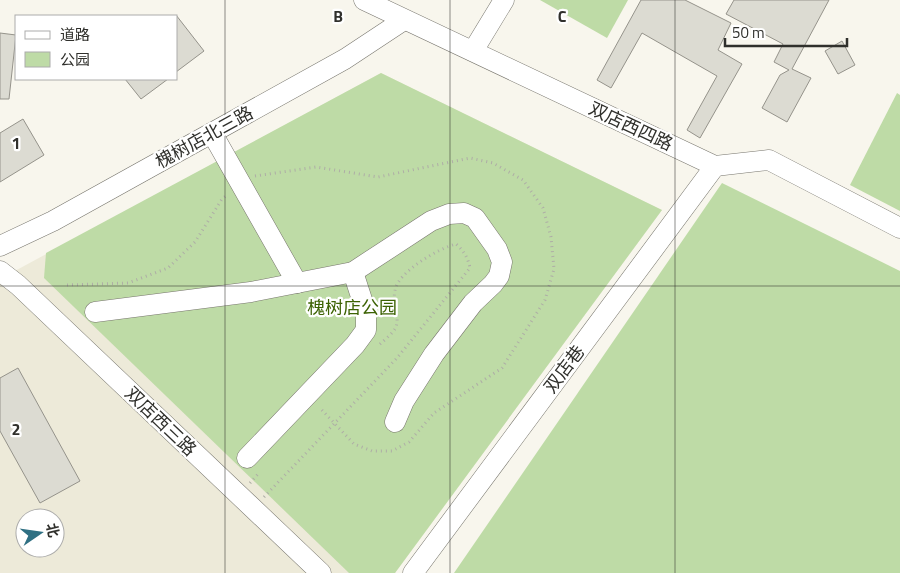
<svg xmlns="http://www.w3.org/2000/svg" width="900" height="573" font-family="'Titillium Web','Noto Sans SC',sans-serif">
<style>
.built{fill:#edead9;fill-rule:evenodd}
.green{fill:#bedba6}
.building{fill:#dcdbd2;stroke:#95938b}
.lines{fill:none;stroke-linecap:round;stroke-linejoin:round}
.minor-casing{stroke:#77756d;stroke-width:21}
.path{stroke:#aeada6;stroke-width:3;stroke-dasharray:1 4;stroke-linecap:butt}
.minor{stroke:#fff;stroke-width:20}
.grid{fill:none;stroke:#30302c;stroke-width:1;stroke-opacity:0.55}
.labels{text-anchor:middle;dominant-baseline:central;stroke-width:4.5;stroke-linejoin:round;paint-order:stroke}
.street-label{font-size:18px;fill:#30302c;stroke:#fff}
.park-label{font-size:18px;fill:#3d6304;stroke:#fff}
.grid-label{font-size:16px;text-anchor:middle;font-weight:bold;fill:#30302c;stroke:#fff;stroke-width:4.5;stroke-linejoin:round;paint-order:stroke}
</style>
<rect width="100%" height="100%" fill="#f8f6ed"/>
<!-- built -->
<path class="built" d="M 381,73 L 662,210 L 395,573 L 0,573 L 0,279 ZM 25,518 L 55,518 L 55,548 L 25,548 Z"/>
<!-- green -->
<g class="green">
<polygon points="540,0 628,0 607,38"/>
<polygon points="381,73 662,210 395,573 349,573 44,278 46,253"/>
<polygon points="897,93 900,95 900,211 850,185"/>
<polygon points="722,183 900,271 900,573 454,573"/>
</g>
<!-- building -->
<g class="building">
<polygon points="641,0 685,0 731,23 718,50 742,64 700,138 687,130 717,76 642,33 611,88 597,80"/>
<polygon points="734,0 829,0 792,69 811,78 787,122 762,108 780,75 789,70 774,62 783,44 726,14"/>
<polygon points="176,15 204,51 176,72"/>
<polygon points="0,33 16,35 9,99 0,99"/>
<polygon points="842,41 855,65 838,74 825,51"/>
<polygon points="125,79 168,79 141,99"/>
<polygon points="23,119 44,155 0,182 0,133"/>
<polygon points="18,368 80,481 40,503 0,431 0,378"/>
</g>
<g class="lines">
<!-- minor casing -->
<g class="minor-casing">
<g id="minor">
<polyline points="364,0 715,166 769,160 900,228"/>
<polyline points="473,51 504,0"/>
<polyline points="212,133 297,283"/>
<polyline points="0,246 53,221 345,59 404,20"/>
<polyline points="0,271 18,285 321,573"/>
<polyline points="95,312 251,292 353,272 431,221 449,214 464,213 475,218 497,249 502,262 499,276 493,284 473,303 434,354 404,401 395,422"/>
<polyline points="247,458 355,345 366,330 366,312 353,272"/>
<polyline points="413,573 715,166"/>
</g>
</g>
<!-- path -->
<g class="path">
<polyline points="255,176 316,167 378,177 470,158 493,163 523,180 543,208 551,237 554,269 545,300 502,368 434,413 409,442 392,451 372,451 354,444 320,408"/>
<polyline points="67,285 128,283 168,268 195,242 222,199 227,195"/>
<polyline points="250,483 259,473"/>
<path d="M 264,497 L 397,358 L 470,268 C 468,258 464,251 456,244 C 439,248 398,272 395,290 C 392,302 401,318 395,329 C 391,335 383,341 378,346"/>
</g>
<!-- minor -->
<use href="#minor" class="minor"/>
</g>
<!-- grid -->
<path class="grid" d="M 225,0 L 225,573M 450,0 L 450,573M 675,0 L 675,573M 0,286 L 900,286"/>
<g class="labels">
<!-- street labels -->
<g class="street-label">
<text transform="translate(631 126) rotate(25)">双店西四路</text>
<text transform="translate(204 137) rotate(-29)">槐树店北三路</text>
<text transform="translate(564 369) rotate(-53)">双店巷</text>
<text transform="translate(161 421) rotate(44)">双店西三路</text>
</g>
<!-- park labels -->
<g class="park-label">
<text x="352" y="307">槐树店公园</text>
</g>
</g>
<g class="grid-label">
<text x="338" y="22">B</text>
<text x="562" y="22">C</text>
<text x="16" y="149">1</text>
<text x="16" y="435">2</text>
</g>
<!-- legend -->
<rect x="15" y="15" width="162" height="65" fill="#ffffff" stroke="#acacab"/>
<rect x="25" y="31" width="25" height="8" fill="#ffffff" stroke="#acacab"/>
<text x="60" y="40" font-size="15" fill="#30302c">道路</text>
<rect x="25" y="52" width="25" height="15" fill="#bedba6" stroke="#acacab"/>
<text x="60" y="65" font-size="15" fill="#30302c">公园</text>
<!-- north arrow -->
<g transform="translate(40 533) rotate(77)"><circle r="24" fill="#ffffff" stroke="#acacab"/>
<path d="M0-4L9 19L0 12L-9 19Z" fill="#2f7083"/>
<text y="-8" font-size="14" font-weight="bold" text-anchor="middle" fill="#30302c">北</text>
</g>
<!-- scale -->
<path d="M725 38v8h122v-8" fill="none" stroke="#30302c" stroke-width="2.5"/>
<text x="732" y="38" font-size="15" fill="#30302c" stroke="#ffffff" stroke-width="4" paint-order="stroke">50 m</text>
</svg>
